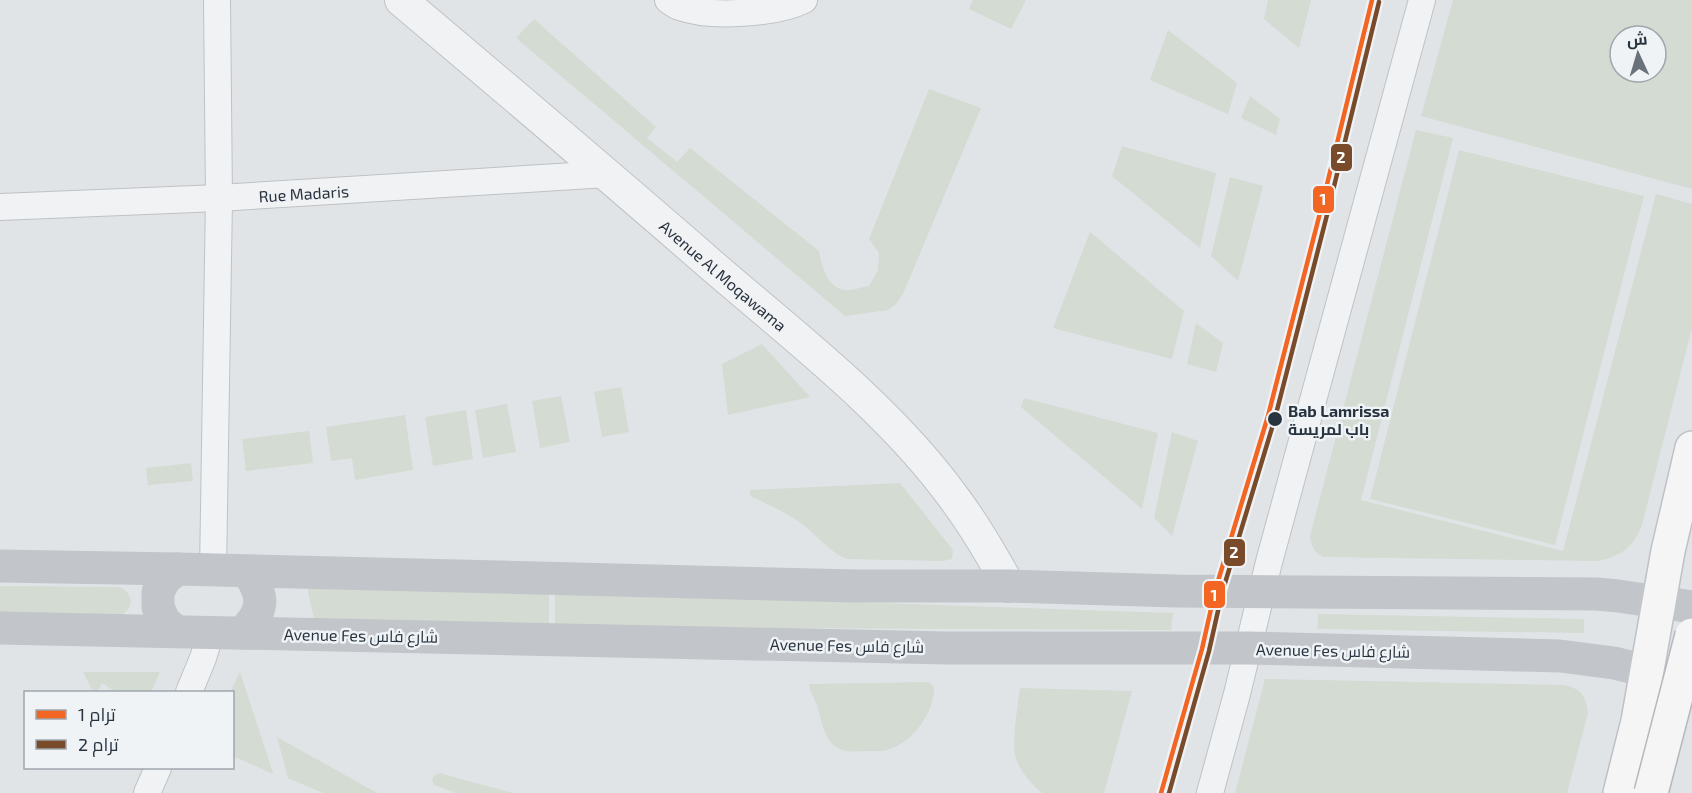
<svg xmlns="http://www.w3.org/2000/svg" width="1692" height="793" font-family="'Exo 2',Cairo,sans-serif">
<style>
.green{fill:#d3dbd2;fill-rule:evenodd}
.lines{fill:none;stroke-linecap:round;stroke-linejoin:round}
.minor-casing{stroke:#bfc2c5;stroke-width:28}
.tertiary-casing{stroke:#bfc2c5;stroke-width:34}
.primary-casing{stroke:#bec1c5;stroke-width:36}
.minor{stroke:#f1f2f3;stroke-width:26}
.tertiary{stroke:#f1f2f3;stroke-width:32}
.secondary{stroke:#c2c5c9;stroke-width:33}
.primary{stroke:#f5f5f6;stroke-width:33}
.tram{stroke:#cacccf;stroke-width:1.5}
.trunk-bridge-casing{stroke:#b4b7bc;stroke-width:36;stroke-linecap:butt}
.trunk-bridge{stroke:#f5f5f6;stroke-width:33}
.tram-1-casing{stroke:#eff3f6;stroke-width:9}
.tram-2-casing{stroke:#eff3f6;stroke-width:9}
.tram-1{stroke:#f26522;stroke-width:4.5}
.tram-2{stroke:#7a4b2a;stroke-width:4.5}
.stop-dot{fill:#283340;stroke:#eff3f6;stroke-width:2}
.labels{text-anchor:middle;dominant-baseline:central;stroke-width:5;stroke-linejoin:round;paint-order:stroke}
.street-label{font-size:16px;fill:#283340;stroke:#eff3f6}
.stop-label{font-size:16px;font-weight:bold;fill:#283340;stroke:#eff3f6;text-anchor:start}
.line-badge{stroke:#eff3f6;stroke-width:2}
.badge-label{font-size:16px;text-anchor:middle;font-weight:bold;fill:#fff}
</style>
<rect width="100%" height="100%" fill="#e1e4e7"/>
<!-- green -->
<g class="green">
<polygon points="973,0 1026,0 1011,29 969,9"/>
<polygon points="1268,0 1311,0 1299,48 1264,19"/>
<path d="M 1453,0 L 1692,0 L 1692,189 L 1421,116 ZM 1620,36 L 1656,36 L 1656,72 L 1620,72 Z"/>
<path d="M 534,19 L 656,127 L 647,138 L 677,162 L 690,148 L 819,251 C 822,266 826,286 844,290 C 851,291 862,287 869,286 L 878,270 L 879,253 L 869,239 L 929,89 L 981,108 L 903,294 L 896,304 L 888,310 L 845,316 L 516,38 Z"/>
<polygon points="1168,30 1237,83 1228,114 1150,80"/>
<polygon points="1250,96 1280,119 1276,135 1241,118"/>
<path d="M 1416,130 L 1453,138 L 1361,500 L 1563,551 L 1656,194 L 1692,204 L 1692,328 L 1642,525 C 1633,547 1622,556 1598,561 L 1323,557 C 1314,552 1311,546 1310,536 Z"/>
<polygon points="1122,146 1216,173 1200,248 1112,176"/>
<polygon points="1459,150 1644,196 1555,545 1370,499"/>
<polygon points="1230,177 1263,186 1238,281 1211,256"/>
<polygon points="1090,232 1184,311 1172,359 1053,328"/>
<polygon points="1196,323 1223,343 1216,372 1187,364"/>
<polygon points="762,344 810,397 728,415 722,364"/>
<polygon points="621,387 629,432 602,437 594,392"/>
<polygon points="561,396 570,442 540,448 532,401"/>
<polygon points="1024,398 1158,433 1142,509 1021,407"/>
<polygon points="507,404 516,452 483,458 475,410"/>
<polygon points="466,410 473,459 433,466 425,417"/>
<polygon points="405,415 413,470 355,480 352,458 331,461 326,427"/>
<polygon points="309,431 313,463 246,471 242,439"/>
<polygon points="1172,432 1198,441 1172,536 1154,518"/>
<polygon points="191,463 193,481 148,485 146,468"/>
<path d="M 900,483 L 953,550 L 952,559 L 943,561 L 847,559 C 830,553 814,532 798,521 C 783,511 766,503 750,496 L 750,490 Z"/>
<path d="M 0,586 L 120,587 C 133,594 135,607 121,615 L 0,614 Z"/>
<polygon points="307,587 549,592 549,627 314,619"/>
<polygon points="555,592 1173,613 1171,630 555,627"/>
<polygon points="1318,614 1584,619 1584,633 1317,629"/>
<polygon points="83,672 160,672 151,692 116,692 102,683 98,692 93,692"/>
<polygon points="240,672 273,773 273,774 233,756 232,692 230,692"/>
<path d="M 1265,679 L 1563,685 C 1581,688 1586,696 1588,713 L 1567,793 L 1235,793 Z"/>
<path d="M 929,682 L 934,688 C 934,712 914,741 890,749 C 883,752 871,751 863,751 C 853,752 844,752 836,747 C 821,736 822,716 815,701 C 812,694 810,691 809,684 Z"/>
<path d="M 1020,688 L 1132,691 L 1104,793 L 1042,793 C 1031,784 1018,769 1015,755 C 1012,738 1018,705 1020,688 Z"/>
<polygon points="277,737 377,793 323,793 288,778"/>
<polygon points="440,773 450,776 513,793 456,793 434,785 432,779 434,776"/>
</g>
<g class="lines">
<!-- minor casing -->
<g class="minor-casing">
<g id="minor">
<path d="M 668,0 C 672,3 676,6 680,7 C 710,18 776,14 804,0"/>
<path id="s1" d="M 0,207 L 219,198 L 607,174"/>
<polyline points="213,571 219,198 217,0"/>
<polyline points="189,692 203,658 211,632"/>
<polyline points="147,793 158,768"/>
<polyline points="1210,793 1237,694 1269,562 1422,0"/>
</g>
</g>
<!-- tertiary casing -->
<g class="tertiary-casing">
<g id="tertiary">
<path id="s2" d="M 401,0 C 504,87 607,174 709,263 C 792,335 889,408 954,498 C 975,526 992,556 1009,586"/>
</g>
</g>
<!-- primary casing -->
<g class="primary-casing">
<polyline id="primary" points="1620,793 1638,721 1668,551 1692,448"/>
</g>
<!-- minor -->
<use href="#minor" class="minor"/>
<!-- tertiary -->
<use href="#tertiary" class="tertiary"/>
<!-- secondary -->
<g class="secondary">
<polyline points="0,566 177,569 855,586 1009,586 1177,591 1597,594 1618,596 1692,607"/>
<polyline points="0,628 947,648 1248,648 1560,656 1614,663 1675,678"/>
<polyline points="175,631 164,621 158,607 158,592 165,579 177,569"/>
<path d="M 243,632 C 264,611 265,597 248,572"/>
</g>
<!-- primary -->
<use href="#primary" class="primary"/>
<!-- tram -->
<polyline class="tram" points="1321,209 1350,146"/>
<!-- trunk-bridge casing -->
<g class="trunk-bridge-casing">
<polyline id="trunk-bridge" points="1651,793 1692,635"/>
</g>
<!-- trunk-bridge -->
<use href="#trunk-bridge" class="trunk-bridge"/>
<!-- tram-1 casing -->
<g class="tram-1-casing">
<polyline id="tram-1" points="1161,793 1202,649 1215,591 1268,416 1321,209 1372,0"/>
</g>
<!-- tram-2 casing -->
<g class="tram-2-casing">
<polyline id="tram-2" points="1169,793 1209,651 1222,593 1275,418 1328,211 1379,2"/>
</g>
<!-- tram-1 -->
<use href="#tram-1" class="tram-1"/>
<!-- tram-2 -->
<use href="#tram-2" class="tram-2"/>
</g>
<!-- markers -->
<circle class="stop-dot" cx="1275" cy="419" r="8"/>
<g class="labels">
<!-- street labels -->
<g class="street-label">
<text stroke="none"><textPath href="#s1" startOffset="304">Rue Madaris</textPath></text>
<text stroke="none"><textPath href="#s2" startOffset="424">Avenue Al Moqawama</textPath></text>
<text transform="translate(361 635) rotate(1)">Avenue Fes شارع فاس</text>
<text transform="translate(847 645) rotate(1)">Avenue Fes شارع فاس</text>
<text transform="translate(1333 650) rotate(1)">Avenue Fes شارع فاس</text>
</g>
<!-- stop labels -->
<g class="stop-label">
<text x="1288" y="410">Bab Lamrissa<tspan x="1288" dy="18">باب لمريسة</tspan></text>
</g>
</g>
<g class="line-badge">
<rect x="1330" y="143" width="23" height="29" rx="6" fill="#7a4b2a"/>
<rect x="1312" y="185" width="23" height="29" rx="6" fill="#f26522"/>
<rect x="1223" y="538" width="23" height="29" rx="6" fill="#7a4b2a"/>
<rect x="1203" y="580" width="23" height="29" rx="6" fill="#f26522"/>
</g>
<g class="badge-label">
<text x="1341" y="163">2</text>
<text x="1323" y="205">1</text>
<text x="1234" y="558">2</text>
<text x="1214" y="601">1</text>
</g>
<!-- legend -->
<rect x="24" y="691" width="210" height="78" fill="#eff3f6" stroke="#9fa6ad" stroke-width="1.5"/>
<rect x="36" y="710" width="30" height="9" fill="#f26522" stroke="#9fa6ad" stroke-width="1.5"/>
<text x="78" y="721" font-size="18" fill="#283340">ترام 1</text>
<rect x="36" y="740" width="30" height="9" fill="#7a4b2a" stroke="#9fa6ad" stroke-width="1.5"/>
<text x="78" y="751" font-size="18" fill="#283340">ترام 2</text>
<!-- north arrow -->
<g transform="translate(1638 54) rotate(356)"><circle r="28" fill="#eff3f6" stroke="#9fa6ad" stroke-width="1.5"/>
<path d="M0-4.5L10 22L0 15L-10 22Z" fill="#69717a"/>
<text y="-9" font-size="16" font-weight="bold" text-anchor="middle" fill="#283340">ش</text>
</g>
</svg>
